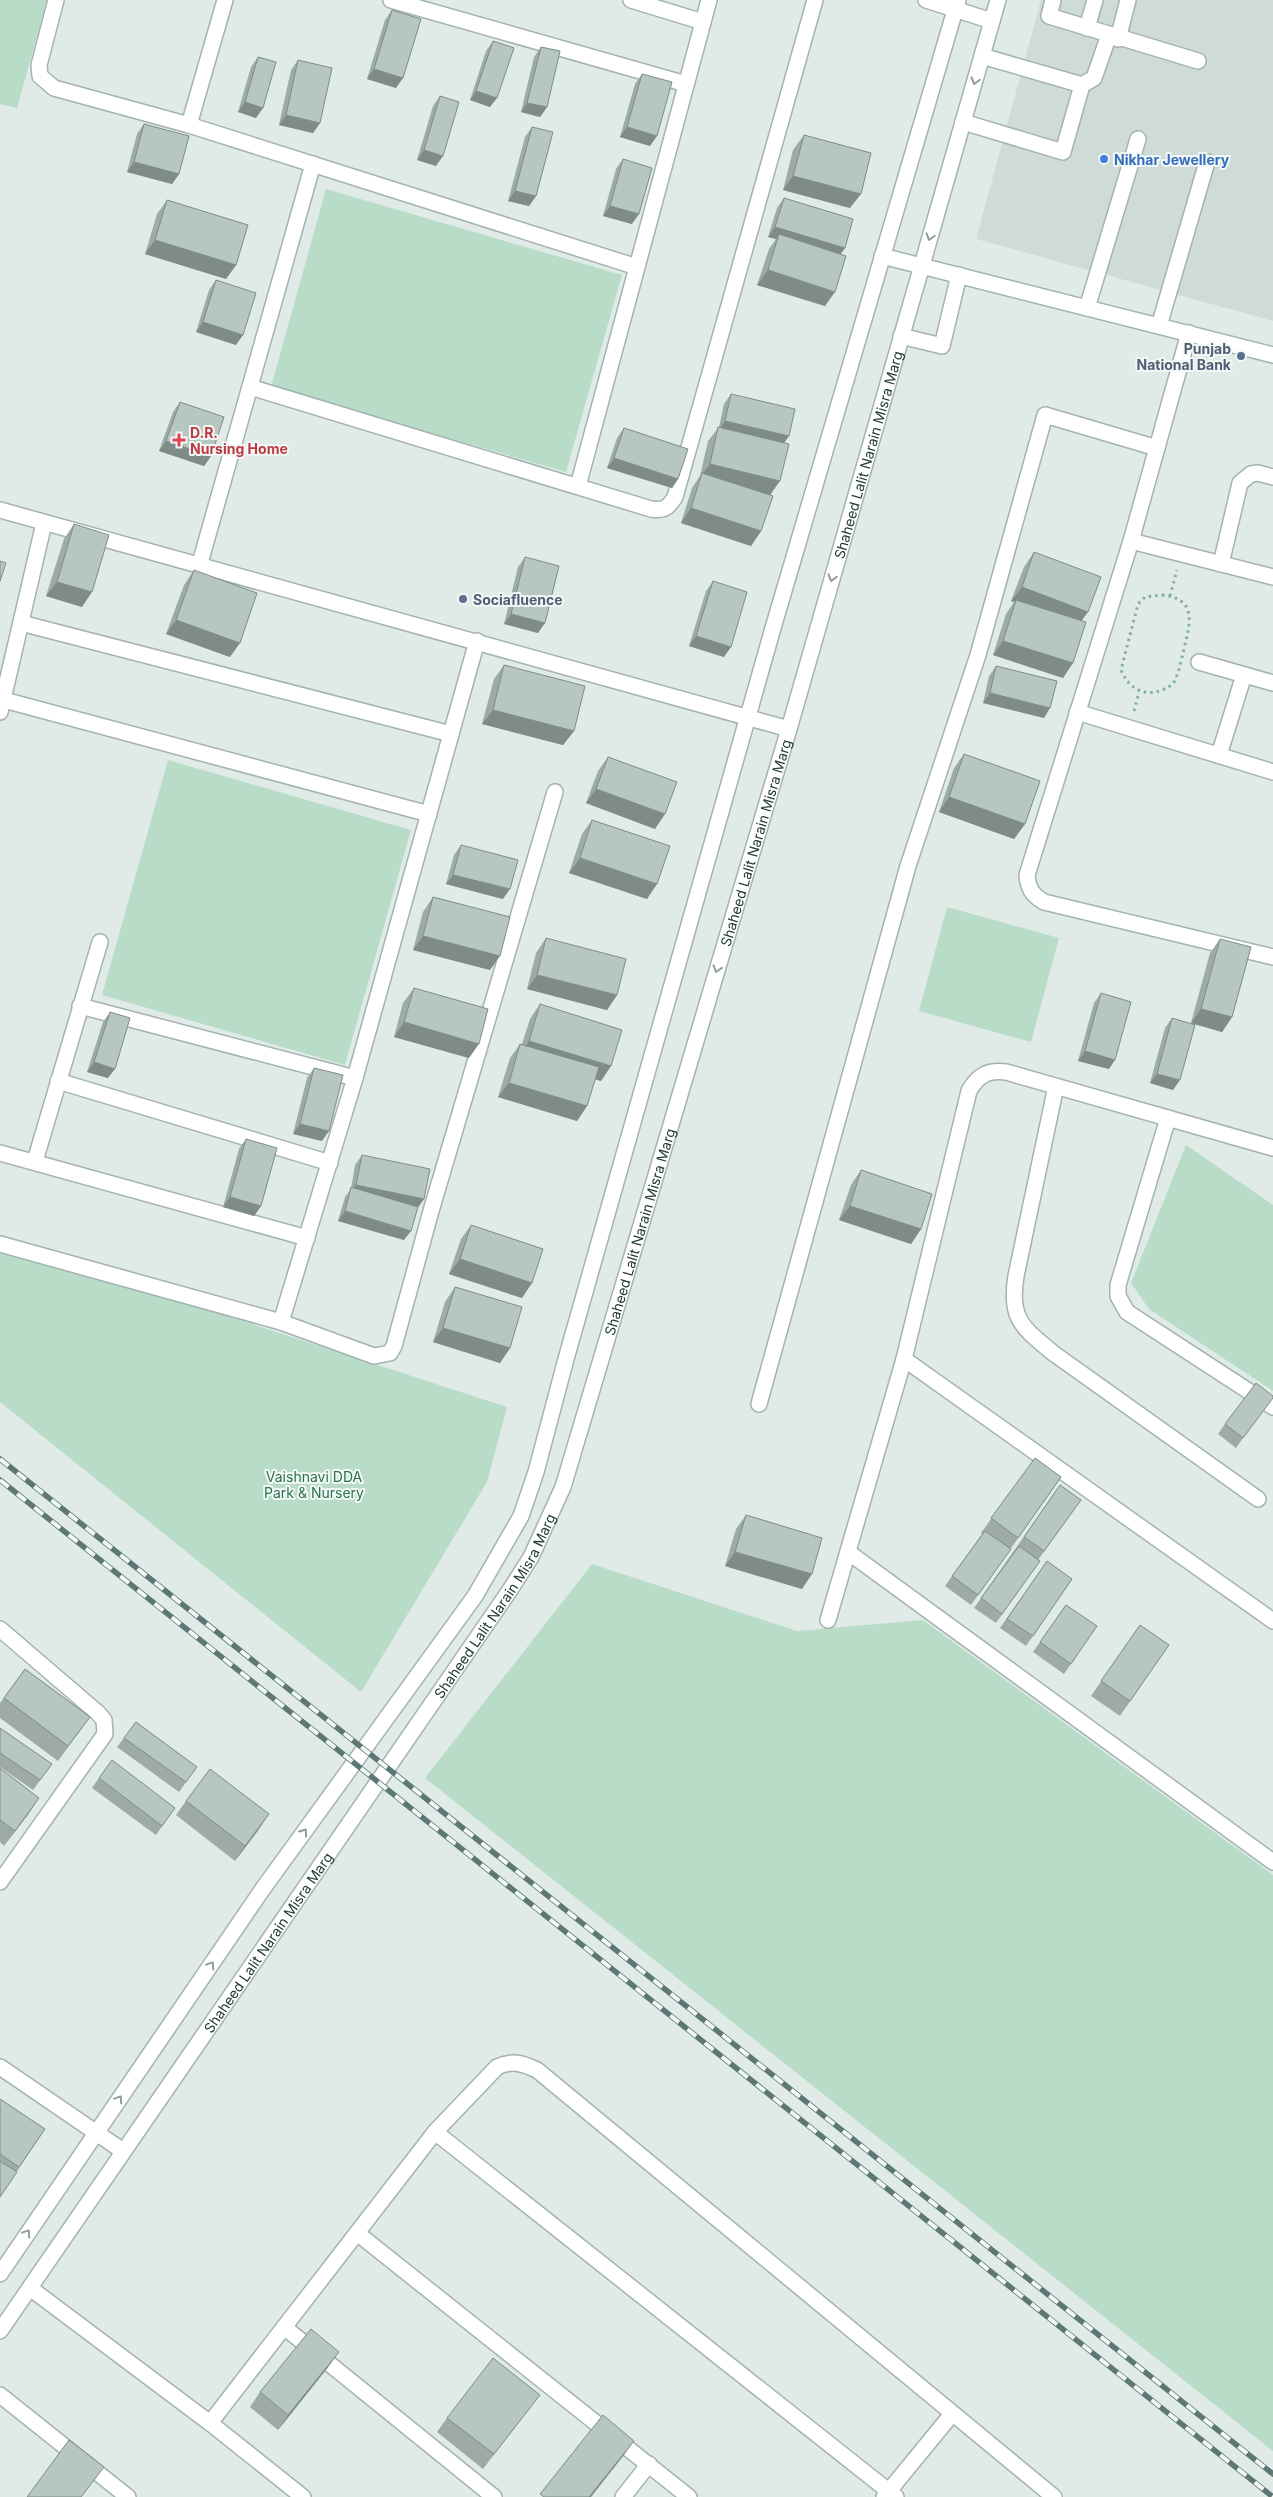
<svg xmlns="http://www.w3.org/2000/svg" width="1273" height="2497" font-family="Inter,sans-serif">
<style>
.built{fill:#cfdbd7}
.green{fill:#b9dcc8}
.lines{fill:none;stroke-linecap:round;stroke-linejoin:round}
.minor-casing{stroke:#a3b3b0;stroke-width:18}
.path{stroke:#81aea7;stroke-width:3;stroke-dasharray:2.5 4;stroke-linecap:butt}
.minor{stroke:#fff;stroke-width:15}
.rail-casing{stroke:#5c7774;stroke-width:5.5}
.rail{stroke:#f1f8f5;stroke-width:4;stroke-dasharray:11;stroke-linecap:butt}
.wall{fill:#9daaa6}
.shaded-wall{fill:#7f8b87}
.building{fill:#b6c6c1;stroke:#7f8b87}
.oneway{stroke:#909d9c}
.shop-dot{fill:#3f7fe0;stroke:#f1f8f5;stroke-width:2}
.service-dot{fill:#5c6f8a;stroke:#f1f8f5;stroke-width:2}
.health-dot{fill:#e0444e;stroke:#f1f8f5;stroke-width:2}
.labels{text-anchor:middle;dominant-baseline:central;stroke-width:4;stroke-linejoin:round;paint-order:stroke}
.shop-label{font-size:14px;font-weight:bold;fill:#366cbe;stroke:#f1f8f5;text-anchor:start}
.service-label{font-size:14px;font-weight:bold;fill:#4e5e75;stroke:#f1f8f5;text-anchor:end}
.health-label{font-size:14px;font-weight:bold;fill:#be3a42;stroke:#f1f8f5;text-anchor:start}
.street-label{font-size:14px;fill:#213b38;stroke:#f1f8f5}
.park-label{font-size:14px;fill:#2c7152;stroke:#f1f8f5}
</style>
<rect width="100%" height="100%" fill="#e0ebe8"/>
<!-- built -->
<polygon class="built" points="1041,0 1273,0 1273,321 976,239"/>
<!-- green -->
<g class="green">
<polygon points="0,0 47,0 17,108 0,104"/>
<polygon points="326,189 622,275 566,472 271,387"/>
<polygon points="168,760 411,830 345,1065 102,995"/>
<polygon points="947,907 1059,938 1031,1042 919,1011"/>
<polygon points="1186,1145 1273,1205 1273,1391 1149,1309 1131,1283"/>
<polygon points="0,1242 507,1407 487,1482 361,1692 0,1402"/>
<polygon points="592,1564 797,1631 923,1620 1273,1875 1273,2451 425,1778"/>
</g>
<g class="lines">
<!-- minor casing -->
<g class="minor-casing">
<g id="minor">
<polyline points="56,0 39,65 40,76 54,88 189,125 637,267"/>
<polyline points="391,0 686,84"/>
<polyline points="631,0 703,22"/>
<polyline points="926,0 992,21"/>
<polyline points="1053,0 1049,16 1198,61"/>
<polyline points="1087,28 1095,0"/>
<polyline points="1118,39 1128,0"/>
<polyline points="1082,85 1094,78 1109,35"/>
<polyline points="963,122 1063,152 1082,85 982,56"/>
<polyline points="189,125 225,0"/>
<polyline points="882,256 1273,355"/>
<polyline points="1087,308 1138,139"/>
<polyline points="1159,326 1207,162"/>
<path d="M 1189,333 L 1131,541 L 1027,875 C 1028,888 1032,895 1044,902 L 1273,957"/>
<polyline points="901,336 942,346 959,275"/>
<path d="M 250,387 L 651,509 C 664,511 668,508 675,497 L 815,0"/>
<polyline points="578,486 709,0"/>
<polyline points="0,510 789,729"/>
<polyline points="1131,541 1273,577"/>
<polyline points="200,563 313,164"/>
<polyline points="1221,564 1240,483 1251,474 1258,473 1273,477"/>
<polyline points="21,623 451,734"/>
<polyline points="1199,662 1273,683"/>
<polyline points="4,700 429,814"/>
<polyline points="0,712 44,523"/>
<polyline points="1077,712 1273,772"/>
<polyline points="1219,755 1244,675"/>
<polyline points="80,1006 355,1078"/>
<polyline points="58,1081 330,1163"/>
<path d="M 1056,1086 L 1016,1276 C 1009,1319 1022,1327 1053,1353 L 1258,1499"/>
<polyline points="1168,1118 1118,1285 1118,1296 1127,1312 1273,1407"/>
<polyline points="0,1153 307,1238"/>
<polyline points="35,1161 100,942"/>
<polyline points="0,1244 281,1322 374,1356 390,1353 394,1346 431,1211 555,792"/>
<polyline points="281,1322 355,1078 477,641"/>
<polyline points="904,1359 1273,1621"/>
<polyline points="759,1404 908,866 978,655 1045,415 1157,448"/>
<polyline points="848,1552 1273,1862"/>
<path d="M 828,1620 L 904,1359 L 969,1091 C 978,1075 988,1070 1006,1072 L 1273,1148"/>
<polyline points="0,1629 98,1713 104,1720 105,1734 0,1882"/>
<polyline points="0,2067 123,2151"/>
<polyline points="435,2132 896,2497"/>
<polyline points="357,2233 689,2497"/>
<polyline points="0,2274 262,1890 475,1596 521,1516 536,1472 566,1359 773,628 958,0"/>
<polyline points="30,2288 210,2423 303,2497"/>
<polyline points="284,2327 494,2497"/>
<path id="s1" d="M 0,2331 L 510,1590 L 531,1557 L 563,1487 L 789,729 L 998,0"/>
<polyline points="0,2395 128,2497"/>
<path d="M 210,2423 L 435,2132 L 497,2067 C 512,2060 522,2063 537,2070 L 1054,2497"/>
<polyline points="623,2497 649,2464"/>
<polyline points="884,2497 952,2414"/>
</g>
</g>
<!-- path -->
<g class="path">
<path d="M 1162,595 C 1198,599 1190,623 1184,649 C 1181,661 1179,673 1173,684 C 1152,699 1131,694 1121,670 L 1138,604 L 1145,597 Z"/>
<polyline points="1170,596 1177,570"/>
<polyline points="1134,711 1139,692"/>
</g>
<!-- minor -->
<use href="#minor" class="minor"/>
<!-- rail casing -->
<g class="rail-casing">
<g id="rail">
<polyline points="0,1459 1273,2474"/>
<polyline points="0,1480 1273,2497"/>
</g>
</g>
<!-- rail -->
<use href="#rail" class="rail"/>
</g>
<!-- wall -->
<g class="wall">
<polygon points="392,10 396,88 367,79 385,20"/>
<polygon points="493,41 490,107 470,100 486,51"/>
<polygon points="541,47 547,107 540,117 521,112 534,57"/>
<polygon points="258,57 256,118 238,112 251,67"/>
<polygon points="298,60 320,123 313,133 279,125 291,70"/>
<polygon points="642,74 650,146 620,137 635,84"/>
<polygon points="440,96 436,166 417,160 433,106"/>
<polygon points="144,124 179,174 172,184 127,172 137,134"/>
<polygon points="532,127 536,196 529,206 508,201 525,137"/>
<polygon points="804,135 850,208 783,190 793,150"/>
<polygon points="623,159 632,224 603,216 616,169"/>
<polygon points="784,198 840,254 825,306 757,285 769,249 776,239 768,237 777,208"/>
<polygon points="167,200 236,265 226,279 145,254 157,214"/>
<polygon points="216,280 236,345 196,332 209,290"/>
<polygon points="731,394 785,443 761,531 751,546 681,523 692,488 700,476 708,441 719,427 724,404"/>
<polygon points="180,402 211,456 204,466 159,451 173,412"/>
<polygon points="624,428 678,479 672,488 607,468 617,438"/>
<polygon points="74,524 82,607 46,596 64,539"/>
<polygon points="1034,552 1082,620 1063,678 993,655 1006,614 1014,602 1011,601 1024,567"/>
<polygon points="525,557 538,633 504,624 518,567"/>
<polygon points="194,570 230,657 166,634 184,585"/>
<polygon points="713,581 724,657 689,646 706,591"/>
<polygon points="504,665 574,731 563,745 482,724 494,679"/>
<polygon points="996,666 1044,718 983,703 989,676"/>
<polygon points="964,754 1025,824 1014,839 939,812 954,768"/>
<polygon points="608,757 655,829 586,803 598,771"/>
<polygon points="592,820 647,899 569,873 582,834"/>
<polygon points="461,845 503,899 446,884 454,855"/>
<polygon points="433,897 490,970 413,950 423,912"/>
<polygon points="546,938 617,995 607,1010 527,989 536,953"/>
<polygon points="1220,939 1232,1017 1222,1032 1191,1023 1210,953"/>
<polygon points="414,988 469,1058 394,1037 403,1003"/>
<polygon points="1101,993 1109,1069 1078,1061 1094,1003"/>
<polygon points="540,1004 601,1081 595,1079 587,1106 577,1121 498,1097 510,1058 520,1044 522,1044 530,1019"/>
<polygon points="110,1012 108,1078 87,1072 103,1022"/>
<polygon points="1172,1018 1173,1090 1150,1083 1165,1028"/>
<polygon points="314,1068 322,1141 293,1134 307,1078"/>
<polygon points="246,1139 261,1206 254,1216 223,1207 239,1149"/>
<polygon points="362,1155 417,1209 404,1240 338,1221 345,1197 351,1189 355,1165"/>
<polygon points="861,1170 921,1229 911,1244 839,1220 851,1185"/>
<polygon points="471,1225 522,1298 449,1274 461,1239"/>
<polygon points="455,1287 510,1348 500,1363 433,1342 445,1302"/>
<polygon points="1273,1396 1236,1448 1218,1434 1225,1424"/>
<polygon points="1035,1458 1061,1477 971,1605 945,1586 982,1534 981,1533"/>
<polygon points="1060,1485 1081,1500 1038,1560 1040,1561 996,1623 974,1608"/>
<polygon points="746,1515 802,1589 725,1566 736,1529"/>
<polygon points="1047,1561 1072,1579 1026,1646 1000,1628"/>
<polygon points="1066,1605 1097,1626 1064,1674 1033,1652"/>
<polygon points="1140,1625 1169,1645 1120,1716 1091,1696"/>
<polygon points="25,1669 90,1717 58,1761 0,1718 0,1703"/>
<polygon points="136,1722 197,1767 179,1792 117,1747"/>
<polygon points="0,1728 52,1764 33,1790 0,1767"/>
<polygon points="0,1768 29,1813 4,1846 0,1842"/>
<polygon points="99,1778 175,1808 156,1835 92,1788"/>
<polygon points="186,1801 259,1829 235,1861 176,1815"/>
<polygon points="0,2099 45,2129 0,2197"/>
<polygon points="329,2366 278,2430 250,2407 260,2392"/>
<polygon points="529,2409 483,2469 437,2432 447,2418"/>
</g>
<!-- shaded-wall -->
<g class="shaded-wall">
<polygon points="374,69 403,78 396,88 367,79"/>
<polygon points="476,91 497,98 490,107 470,100"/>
<polygon points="245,102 263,108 256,118 238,112"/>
<polygon points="527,103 547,107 540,117 521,112"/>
<polygon points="286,115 320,123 313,133 279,125"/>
<polygon points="627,127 657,136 650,146 620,137"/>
<polygon points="424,150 443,156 436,166 417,160"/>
<polygon points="134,162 179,174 172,184 127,172"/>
<polygon points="793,176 861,194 850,208 783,190"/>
<polygon points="515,191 536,196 529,206 508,201"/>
<polygon points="610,206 639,214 632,224 603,216"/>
<polygon points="775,227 845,248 838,258 779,234 776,239 768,237"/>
<polygon points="155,240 236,265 226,279 145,254"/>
<polygon points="768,270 835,292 825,306 757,285"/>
<polygon points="203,322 243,335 236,345 196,332"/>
<polygon points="725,421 789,436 782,446 718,431"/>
<polygon points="166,441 211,456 204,466 159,451"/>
<polygon points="614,458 678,479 672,488 607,468"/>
<polygon points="710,464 780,481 770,495 701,476"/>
<polygon points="691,508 761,531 751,546 681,523"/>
<polygon points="57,582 92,592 82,607 46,596"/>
<polygon points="1022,587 1088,612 1077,627 1016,600 1014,602 1011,601"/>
<polygon points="511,614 545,623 538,633 504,624"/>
<polygon points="176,620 240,643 230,657 166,634"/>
<polygon points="696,636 731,647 724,657 689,646"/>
<polygon points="1003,641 1073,663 1063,678 993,655"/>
<polygon points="990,693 1050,708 1044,718 983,703"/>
<polygon points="493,710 574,731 563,745 482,724"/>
<polygon points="596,789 665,814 655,829 586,803"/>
<polygon points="949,797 1025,824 1014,839 939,812"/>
<polygon points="580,858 657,884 647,899 569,873"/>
<polygon points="453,875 510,889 503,899 446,884"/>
<polygon points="423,936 500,956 490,970 413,950"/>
<polygon points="537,975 617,995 607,1010 527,989"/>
<polygon points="1201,1009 1232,1017 1222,1032 1191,1023"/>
<polygon points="404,1022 479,1044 469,1058 394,1037"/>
<polygon points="529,1041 611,1066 601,1081 519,1056"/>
<polygon points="1085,1051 1115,1060 1109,1069 1078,1061"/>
<polygon points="94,1062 115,1069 108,1078 87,1072"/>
<polygon points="1157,1074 1180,1080 1173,1090 1150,1083"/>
<polygon points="509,1083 587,1106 577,1121 498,1097"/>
<polygon points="300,1124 329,1131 322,1141 293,1134"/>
<polygon points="356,1185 424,1199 417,1209 349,1195"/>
<polygon points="230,1197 261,1206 254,1216 223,1207"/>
<polygon points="850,1206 921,1229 911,1244 839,1220"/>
<polygon points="345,1211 411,1231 404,1240 338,1221"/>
<polygon points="460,1259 532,1283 522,1298 449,1274"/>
<polygon points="443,1328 510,1348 500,1363 433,1342"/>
<polygon points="735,1552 812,1574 802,1589 725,1566"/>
<polygon points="39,1798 29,1813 4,1846 15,1831"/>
<polygon points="269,1814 259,1829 235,1861 245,1846"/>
<polygon points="339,2352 329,2366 278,2430 288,2415"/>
<polygon points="634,2441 624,2455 591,2497 589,2497"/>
</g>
<!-- building -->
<g class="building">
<polygon points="392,10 421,19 403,78 374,69"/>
<polygon points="493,41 514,48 497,98 476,91"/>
<polygon points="541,47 560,51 547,107 527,103"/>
<polygon points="258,57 276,62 263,108 245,102"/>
<polygon points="298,60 332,68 320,123 286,115"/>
<polygon points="642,74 672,82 657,136 627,127"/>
<polygon points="440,96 459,102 443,156 424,150"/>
<polygon points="144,124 189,136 179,174 134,162"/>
<polygon points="532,127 553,132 536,196 515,191"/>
<polygon points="804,135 871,153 861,194 793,176"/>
<polygon points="623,159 652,168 639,214 610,206"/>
<polygon points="784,198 853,219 845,248 775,227"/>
<polygon points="167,200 248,225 236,265 155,240"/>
<polygon points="779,234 846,256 835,292 768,270"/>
<polygon points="216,280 256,293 243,335 203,322"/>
<polygon points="731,394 795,409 789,436 725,421"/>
<polygon points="180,402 224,417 211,456 166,441"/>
<polygon points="718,427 789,444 780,481 710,464"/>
<polygon points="624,428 688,449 678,479 614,458"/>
<polygon points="702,473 773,496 761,531 691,508"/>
<polygon points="74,524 109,535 92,592 57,582"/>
<polygon points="1034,552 1101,577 1088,612 1022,587"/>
<polygon points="525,557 559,566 545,623 511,614"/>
<polygon points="0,561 6,563 0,581"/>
<polygon points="194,570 257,593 240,643 176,620"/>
<polygon points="713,581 747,592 731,647 696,636"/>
<polygon points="1016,600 1086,622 1073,663 1003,641"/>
<polygon points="504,665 585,686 574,731 493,710"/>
<polygon points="996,666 1057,681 1050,708 990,693"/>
<polygon points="964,754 1040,781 1025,824 949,797"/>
<polygon points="608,757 677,782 665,814 596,789"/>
<polygon points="592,820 670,846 657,884 580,858"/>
<polygon points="461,845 518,860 510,889 453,875"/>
<polygon points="433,897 510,917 500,956 423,936"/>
<polygon points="546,938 626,959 617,995 537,975"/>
<polygon points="1220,939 1251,947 1232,1017 1201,1009"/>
<polygon points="414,988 488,1009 479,1044 404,1022"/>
<polygon points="1101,993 1131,1002 1115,1060 1085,1051"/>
<polygon points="540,1004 622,1030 611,1066 529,1041"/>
<polygon points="110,1012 130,1018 115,1069 94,1062"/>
<polygon points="1172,1018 1195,1025 1180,1080 1157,1074"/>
<polygon points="520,1044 599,1067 587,1106 509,1083"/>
<polygon points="314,1068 343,1075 329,1131 300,1124"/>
<polygon points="246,1139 277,1148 261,1206 230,1197"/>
<polygon points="362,1155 430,1169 424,1199 356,1185"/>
<polygon points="861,1170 932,1194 921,1229 850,1206"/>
<polygon points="351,1187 418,1207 411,1231 345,1211"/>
<polygon points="471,1225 543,1249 532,1283 460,1259"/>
<polygon points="455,1287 522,1307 510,1348 443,1328"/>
<polygon points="1256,1383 1273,1396 1273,1398 1243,1438 1225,1424"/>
<polygon points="1035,1458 1061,1477 1018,1538 991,1518"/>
<polygon points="1060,1485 1081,1500 1044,1551 1024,1537"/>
<polygon points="746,1515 822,1538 812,1574 735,1552"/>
<polygon points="985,1531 1011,1549 978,1595 952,1576"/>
<polygon points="1019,1546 1040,1561 1002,1614 981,1598"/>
<polygon points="1047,1561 1072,1579 1033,1636 1007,1619"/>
<polygon points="1066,1605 1097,1626 1071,1664 1040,1642"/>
<polygon points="1140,1625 1169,1645 1130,1701 1101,1681"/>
<polygon points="25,1669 90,1717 68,1746 4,1698"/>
<polygon points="136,1722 197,1767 186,1782 124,1738"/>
<polygon points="0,1728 52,1764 40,1780 0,1753"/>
<polygon points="112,1760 175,1808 162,1826 99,1778"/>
<polygon points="0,1768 39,1798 15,1831 0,1820"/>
<polygon points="210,1769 269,1814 245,1846 186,1801"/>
<polygon points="0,2099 45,2129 19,2167 0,2154"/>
<polygon points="0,2161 17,2172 0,2197"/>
<polygon points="311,2329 339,2352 288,2415 260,2392"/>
<polygon points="493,2358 540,2395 494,2454 447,2418"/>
<polygon points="603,2415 634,2441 589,2497 544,2497 540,2494"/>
<polygon points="69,2440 104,2467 81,2497 27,2497"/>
</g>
<!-- one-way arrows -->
<defs><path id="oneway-chevron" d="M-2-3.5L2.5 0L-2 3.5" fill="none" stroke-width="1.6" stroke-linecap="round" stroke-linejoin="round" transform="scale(1.25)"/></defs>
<g class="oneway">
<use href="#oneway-chevron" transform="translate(975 81) rotate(106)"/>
<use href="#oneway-chevron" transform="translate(930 237) rotate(106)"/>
<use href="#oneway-chevron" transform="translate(832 578) rotate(106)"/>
<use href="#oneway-chevron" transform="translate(717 969) rotate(107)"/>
<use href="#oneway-chevron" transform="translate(304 1832) rotate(-54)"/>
<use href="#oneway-chevron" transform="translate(211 1965) rotate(-56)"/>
<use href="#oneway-chevron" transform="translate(119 2099) rotate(-56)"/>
<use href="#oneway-chevron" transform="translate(27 2233) rotate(-56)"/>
</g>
<!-- markers -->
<circle class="shop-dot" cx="1104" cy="159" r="5"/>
<g class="service-dot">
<circle cx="1241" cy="356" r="5"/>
<circle cx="463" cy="599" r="5"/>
</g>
<path class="health-dot" d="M176.5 432.5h5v5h5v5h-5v5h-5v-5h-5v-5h5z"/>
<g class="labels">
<!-- shop labels -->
<g class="shop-label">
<text x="1114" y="159">Nikhar Jewellery</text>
</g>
<!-- service labels -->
<g class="service-label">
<text x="1231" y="348">Punjab<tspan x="1231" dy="16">National Bank</tspan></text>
<text x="473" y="599" text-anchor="start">Sociafluence</text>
</g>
<!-- health labels -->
<g class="health-label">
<text x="190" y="432">D.R.<tspan x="190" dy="16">Nursing Home</tspan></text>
</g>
<!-- street labels -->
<g class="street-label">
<text stroke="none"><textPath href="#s1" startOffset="2092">Shaheed Lalit Narain Misra Marg</textPath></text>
<text stroke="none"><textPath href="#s1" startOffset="1688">Shaheed Lalit Narain Misra Marg</textPath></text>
<text stroke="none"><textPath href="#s1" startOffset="1282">Shaheed Lalit Narain Misra Marg</textPath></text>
<text stroke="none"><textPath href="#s1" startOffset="878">Shaheed Lalit Narain Misra Marg</textPath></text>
<text stroke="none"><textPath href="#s1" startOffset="472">Shaheed Lalit Narain Misra Marg</textPath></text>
</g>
<!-- park labels -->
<g class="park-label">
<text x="314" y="1476">Vaishnavi DDA<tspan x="314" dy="16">Park &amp; Nursery</tspan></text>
</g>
</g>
</svg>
